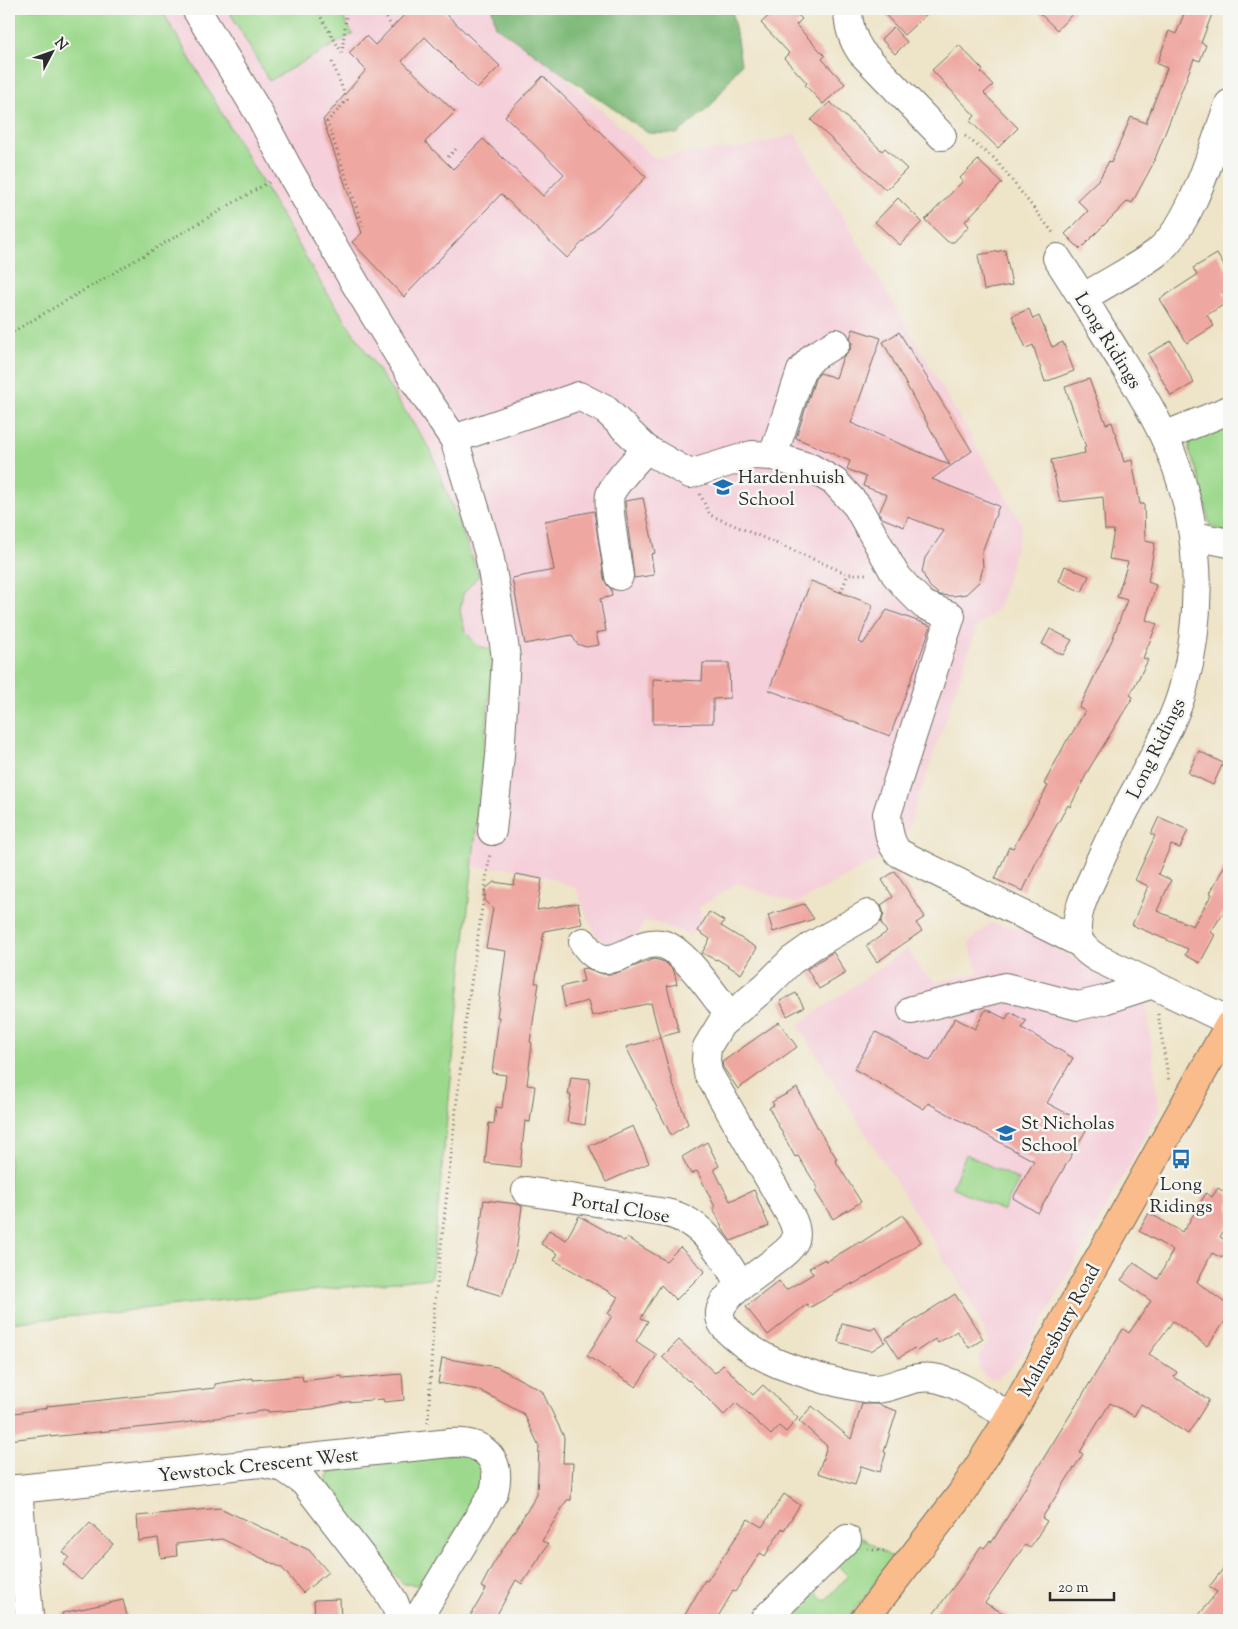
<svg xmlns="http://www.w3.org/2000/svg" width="1238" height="1629" viewBox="0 0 1238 1629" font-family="'Sorts Mill Goudy',serif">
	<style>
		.built { fill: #f5cfda }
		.green { fill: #9dd98d; stroke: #64825c }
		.forest { fill: #7eb978; stroke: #547252 }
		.building { fill: #efa7a1 }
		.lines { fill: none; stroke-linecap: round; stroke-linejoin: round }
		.minor-casing { stroke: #6f6c62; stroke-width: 30 }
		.major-casing { stroke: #6f6c62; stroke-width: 30 }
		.path { stroke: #6f6c62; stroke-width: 3; stroke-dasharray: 1 4; stroke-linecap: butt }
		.minor { stroke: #fff; stroke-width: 28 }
		.major { stroke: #f9bc8a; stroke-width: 28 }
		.labels { text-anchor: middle; stroke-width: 5; stroke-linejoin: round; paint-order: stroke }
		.street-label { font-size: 19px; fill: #2b2b2b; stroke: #f6f6f2 }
		.poi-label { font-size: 19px; fill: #2b2b2b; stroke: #f6f6f2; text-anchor: start }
	</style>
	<rect width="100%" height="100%" fill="#f6f6f2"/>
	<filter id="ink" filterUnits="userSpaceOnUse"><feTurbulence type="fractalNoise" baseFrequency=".02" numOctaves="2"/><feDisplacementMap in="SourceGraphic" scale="10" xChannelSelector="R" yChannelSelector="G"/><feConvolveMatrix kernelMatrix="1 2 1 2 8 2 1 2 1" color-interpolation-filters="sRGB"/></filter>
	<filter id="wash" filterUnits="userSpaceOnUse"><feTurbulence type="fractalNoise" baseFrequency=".0096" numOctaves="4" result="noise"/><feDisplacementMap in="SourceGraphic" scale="20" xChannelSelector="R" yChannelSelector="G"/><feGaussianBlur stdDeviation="1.12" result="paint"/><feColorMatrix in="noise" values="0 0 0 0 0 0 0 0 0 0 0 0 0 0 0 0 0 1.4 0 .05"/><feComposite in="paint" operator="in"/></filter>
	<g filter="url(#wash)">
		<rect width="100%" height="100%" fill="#eee4c8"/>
		<g class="built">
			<path d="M161 9H492L496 27 552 65 654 158 747 147 795 134 1022 525 999 608 977 627 902 846 796 904 737 883 699 907 703 921 690 936 661 924 645 921 637 936 625 944H609L597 937 589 921 576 888 547 877 511 868 473 867 494 651 479 646 465 632 460 610 463 594 430 449 322 285Z"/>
			<path d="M990 923 1021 929 1108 976 1146 998 1159 1112 1034 1336 1011 1367 997 1378 986 1377 979 1369V1356L989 1342 971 1302 798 1025 907 949 922 971 936 982 978 973 969 943Z"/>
		</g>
		<g class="green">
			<path d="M9 9H161L322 285 430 449 479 575 463 594 460 611 465 632 479 646 494 651 431 1278 9 1323Z"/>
			<path d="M228 9H338L353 34 269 81Z"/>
			<path d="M1229 419V533L1210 526 1199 477 1189 450V445L1192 439Z"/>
			<path d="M966 1154 1019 1180 1003 1211 952 1187Z"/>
			<path d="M468 1452 482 1459 484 1483 427 1578 419 1585 404 1584 393 1573 330 1494 327 1488V1476L334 1467Z"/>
			<path d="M861 1537 894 1559 846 1620H778L810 1587 825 1601 848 1576 835 1563Z"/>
		</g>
		<path class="forest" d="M492 9H732L741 64 711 106 677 134 648 133 496 27Z"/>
		<g id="blocks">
			<g class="building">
				<path d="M410 9H441L500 66 477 89 425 37 402 61 455 112 425 142 453 169 483 139 543 196 564 174 505 116 543 76 646 177 567 258 501 194 404 297 352 242 362 233 323 120 366 70 349 53 366 36 375 45Z"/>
				<path d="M776 9H792L802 19 796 25 825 56 822 59 845 84 823 104 805 85 807 83 784 58 789 53 761 23Z"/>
				<path d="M880 9H932L904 35Z"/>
				<path d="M1035 9H1077L1057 30Z"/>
				<path d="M1186 9H1214L1201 43 1206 45 1200 61 1194 59 1153 164 1132 203 1128 201 1080 249 1065 234 1088 211 1077 200 1100 178 1109 161 1111 163 1131 117 1146 123 1167 68 1157 64 1169 31 1176 34Z"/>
				<path d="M893 27 907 42 895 54 881 39Z"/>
				<path d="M959 45 983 70 981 72 993 85 984 93 1018 128 998 148 970 121 975 116 932 70Z"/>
				<path d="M830 102 882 151 885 148 907 169 886 190 811 120Z"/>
				<path d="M978 160 1002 183 965 221 969 226 954 242H948L925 220 963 181 960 178Z"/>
				<path d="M898 198 922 222 900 245 875 222Z"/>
				<path d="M1005 250 1012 285 984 290 978 255Z"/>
				<path d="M1217 254 1229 274V289L1223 292 1228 302 1207 315 1214 326 1187 343 1160 299 1197 275 1193 268Z"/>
				<path d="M1029 309 1033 319 1039 316 1052 347 1063 342 1074 371 1045 382 1033 345 1026 348 1012 316Z"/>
				<path d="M853 329 881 338 851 423 950 465 883 342 899 332 972 451 932 479 999 506 982 552 983 568 979 582 966 594 953 596 940 595 930 587 922 572 925 558 944 531 908 517 904 527 882 518 879 513 887 495 863 486 866 477 847 469 850 461 796 438 815 379 820 373 836 378 843 357 850 350 852 343 850 338Z"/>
				<path d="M1171 341 1194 383 1171 396 1148 354Z"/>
				<path d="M1089 379 1106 424 1112 422 1124 462 1132 460 1140 504H1144L1145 541 1155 543 1148 582 1156 585 1146 620 1157 624 1143 658 1148 660 1130 695 1133 697 1089 769 1070 807 1068 805 1036 862 1023 891 995 879 1009 847 1013 848 1048 786 1044 784 1067 740H1068L1085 711 1079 708 1112 640 1127 600 1117 597 1128 562 1109 559 1114 530H1105L1103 497 1060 502 1051 460 1085 453 1084 448 1086 447 1065 387Z"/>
				<path d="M643 498 655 553 651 554 654 575 634 578 625 501Z"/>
				<path d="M594 511 604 578 607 585 611 589 612 596 600 599 606 631 596 633 599 645 586 647 577 644 572 635 525 644 512 578 554 570 545 521Z"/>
				<path d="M1065 566 1089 576 1082 592 1059 581Z"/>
				<path d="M811 581 873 605 859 642 863 644 887 610 931 626 890 736 769 690Z"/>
				<path d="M1050 629 1072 640 1063 655 1042 644Z"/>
				<path d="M703 663H729L730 698 713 699V723L653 724V679L702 681Z"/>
				<path d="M1199 751 1223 763 1213 785 1188 773Z"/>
				<path d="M1159 817 1188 830 1180 848 1171 845 1158 874 1171 880 1157 911 1193 926 1212 894 1210 893 1229 857V904L1211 932 1215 935 1200 963 1185 955 1188 949 1132 925 1148 886 1135 880 1155 836 1151 834Z"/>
				<path d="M895 871 925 917 916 923 922 931 877 962 866 946 887 932 881 923 884 914 881 905 893 897 882 880Z"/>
				<path d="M516 874 542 879 537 910 578 903 582 924 544 931 535 983H539L530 1042 532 1043 527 1085 535 1086 530 1122 525 1121 520 1167 485 1163 489 1123 494 1124 496 1107 502 1108 506 1075 492 1073 499 1017H497L506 951 486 948 493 908 485 900V889L494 882 514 885Z"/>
				<path d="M804 904 814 919 773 932 768 915Z"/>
				<path d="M709 912 724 921 721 926 757 948 741 974 717 959 716 960 702 953 710 939 698 931Z"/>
				<path d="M833 952 846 973 819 989 807 969Z"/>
				<path d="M654 959 665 962 674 971 677 984 667 986 679 1032 660 1037 651 1003 592 1016 588 1001 565 1007 561 987 584 981 581 969 586 968 603 974H613Z"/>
				<path d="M796 993 804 1007 787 1016 780 1001Z"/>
				<path d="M986 1009 1006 1019 1010 1012 1026 1021 1022 1028 1073 1058 1047 1103 1089 1125 1038 1213 1013 1198 1034 1161 928 1103 924 1109 854 1069 876 1032 930 1061 955 1018 975 1029Z"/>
				<path d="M779 1022 797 1047 738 1089 723 1067 722 1062Z"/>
				<path d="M660 1038 673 1084 688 1124 671 1135 626 1047Z"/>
				<path d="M571 1077 590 1079 585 1125 567 1122 571 1095H568Z"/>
				<path d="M797 1088 820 1132 837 1159 835 1160 861 1202 833 1219 815 1191 818 1188 798 1156 795 1157 769 1108 774 1105 772 1102Z"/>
				<path d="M633 1126 649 1163 606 1182 589 1146Z"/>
				<path d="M707 1142 719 1166 714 1169 730 1201 754 1190 769 1226 731 1241 725 1233 713 1208 715 1207 697 1171 691 1174 682 1157Z"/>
				<path d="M1218 1188 1229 1195V1222L1220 1237 1229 1242V1245L1222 1258 1212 1253 1197 1282 1229 1306V1316L1207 1346 1173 1321 1149 1354 1177 1372 1174 1377 1209 1400 1188 1434 1141 1404 1134 1416 1110 1403 1080 1452 1083 1454 1042 1518 1047 1521 1030 1548 1025 1545 985 1603 1015 1620H929L968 1567H967L981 1546 984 1548 990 1541 992 1542 1123 1329 1129 1333 1151 1301 1121 1280 1134 1263 1158 1279 1173 1250 1139 1231 1149 1213 1182 1232 1184 1228 1185 1229 1206 1193 1212 1197Z"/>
				<path d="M484 1200 517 1204 522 1206 516 1253 502 1296 467 1285 477 1250Z"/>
				<path d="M903 1215 921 1242 891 1262 852 1285 853 1283 809 1308 807 1304 768 1335 746 1307 779 1281 786 1290 813 1274 809 1268 825 1259 826 1262 859 1242 860 1243Z"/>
				<path d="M579 1216 624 1241 627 1238 666 1261 680 1247 705 1271 676 1300 661 1285 641 1318 648 1321 636 1341 657 1355 636 1387 587 1356 612 1316 608 1314 618 1297 554 1260 558 1254 541 1244 549 1230 566 1240Z"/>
				<path d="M955 1294 983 1339 969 1348 957 1331 938 1343 935 1339 917 1351 914 1348 899 1358 886 1338Z"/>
				<path d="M842 1323 871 1330 876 1327 885 1342 871 1351 838 1342Z"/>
				<path d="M679 1340 715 1373 723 1365 753 1395 763 1385 798 1418 786 1432 779 1426 771 1435 736 1403 724 1415 689 1380 688 1381 662 1357Z"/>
				<path d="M442 1358 497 1367 542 1391 564 1437 563 1463H573L571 1500H567L542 1541 548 1544 538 1560 522 1584 516 1580 494 1620H468L486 1589 481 1587 492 1566 537 1495 539 1446 524 1414 479 1390 438 1383Z"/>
				<path d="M402 1374 404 1400 384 1402 383 1399 346 1402 312 1409 268 1412V1410L184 1423 50 1437V1435L9 1440V1414L47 1408V1406L215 1388V1384L253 1378V1380L302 1376 303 1381 342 1376 343 1379Z"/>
				<path d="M862 1404H877L897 1411 884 1452 886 1453 880 1472 861 1466 855 1485 818 1473 827 1446 799 1421 812 1406 851 1439Z"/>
				<path d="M784 1494 800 1505 784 1530 782 1528 765 1556 760 1553 735 1592 733 1591 716 1620H682L705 1580 707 1581 748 1519 762 1527Z"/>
				<path d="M220 1508 309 1550 328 1572 303 1593 282 1568 222 1539 176 1544 177 1556 161 1558 158 1538 139 1541 137 1516Z"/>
				<path d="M90 1523 113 1544 81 1580 63 1564 69 1557 63 1552Z"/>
				<path d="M1229 1561V1620H1195L1217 1592 1209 1587Z"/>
				<path d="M340 1599 341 1620H315L314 1600Z"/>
				<path d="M123 1600 128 1620H63L62 1613Z"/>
			</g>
		</g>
	</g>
	<g filter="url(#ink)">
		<use href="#blocks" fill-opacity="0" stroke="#6f6c62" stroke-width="1"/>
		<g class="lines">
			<defs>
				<g id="minor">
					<path d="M196 9 258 112 289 170 356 285 412 377 454 439 489 554 499 609 506 658 500 756 492 831"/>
					<path d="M848 9C848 25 852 39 861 52L942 136"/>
					<path d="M1057 258C1080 293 1101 328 1123 363 1141 392 1159 422 1172 455 1201 529 1204 612 1183 689 1174 721 1158 748 1143 777 1125 810 1107 842 1093 877 1085 894 1076 912 1077 932 1078 944 1087 952 1097 958L1229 1021"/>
					<path d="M1083 298C1106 283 1133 270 1155 254 1192 226 1213 147 1229 104"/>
					<path d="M1164 436 1229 410"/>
					<path d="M454 439 579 396 606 410 646 449 690 474 752 455 773 456 811 468 835 482 857 506 895 574 908 589 924 605 951 616 887 814C888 828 889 843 899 853L1080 943"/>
					<path d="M773 456 801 371 813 357 836 343"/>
					<path d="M1194 536 1229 543"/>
					<path d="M619 576C617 561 607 507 610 495 614 483 637 460 646 449"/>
					<path d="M583 942C610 984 634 934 665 945 686 952 716 998 730 1016"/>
					<path d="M912 1010 1005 987 1078 1006 1104 1000 1153 984"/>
					<path d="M526 1191 666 1213C703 1220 723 1256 741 1286 733 1293 722 1300 720 1312 719 1322 727 1331 735 1337 762 1361 793 1370 827 1380 842 1383 857 1388 872 1389 895 1390 912 1372 939 1379 965 1386 988 1404 1010 1417"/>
					<path d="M741 1286C753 1276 791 1252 795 1240 798 1231 793 1220 789 1213L708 1073 706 1060 707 1047 721 1024 766 986 791 961 812 946 868 914"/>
					<path d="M266 1464 284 1468 304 1482 384 1586 394 1602 401 1620"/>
					<path d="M18 1489 29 1615"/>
					<path d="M9 1490 450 1443C482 1440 503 1458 494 1492L417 1620"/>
					<path d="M764 1620 847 1539"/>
				</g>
				<path id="major" d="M864 1620 961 1494 1010 1417 1229 1025"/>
			</defs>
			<use href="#minor" class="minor-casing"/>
			<use href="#major" class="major-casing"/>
			<g class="path">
				<path d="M316 9 342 53"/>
				<path d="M382 9 394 31"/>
				<path d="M346 11 381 9"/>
				<path d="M342 53 347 9"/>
				<path d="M332 62 347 100 327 122 363 226"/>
				<path d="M965 136 995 159 1054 234"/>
				<path d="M448 157 457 148"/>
				<path d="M9 334 269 182"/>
				<path d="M700 494 710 515 848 574H869"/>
				<path d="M841 592 848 574"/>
				<path d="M1158 1014 1169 1082"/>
				<path d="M428 1423 434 1311 466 1018 490 853"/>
				<path d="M868 1549 872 1550 886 1551"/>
			</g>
			<use href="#minor" class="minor"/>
			<use href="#major" class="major"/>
		</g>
	</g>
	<defs>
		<symbol id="school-bare" viewBox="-9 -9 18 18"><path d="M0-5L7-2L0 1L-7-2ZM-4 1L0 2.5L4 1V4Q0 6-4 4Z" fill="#1f6fb2" stroke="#f6f6f2" stroke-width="2.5" paint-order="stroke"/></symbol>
		<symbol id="bus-bare" viewBox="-9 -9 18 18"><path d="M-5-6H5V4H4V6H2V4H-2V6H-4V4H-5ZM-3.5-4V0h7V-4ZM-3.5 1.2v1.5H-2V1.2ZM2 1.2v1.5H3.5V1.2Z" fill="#1f6fb2" stroke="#f6f6f2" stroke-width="2.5" paint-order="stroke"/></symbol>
	</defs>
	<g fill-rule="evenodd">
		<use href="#school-bare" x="709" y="473" width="28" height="28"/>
		<use href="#school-bare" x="992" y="1119" width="28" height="28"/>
		<use href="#bus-bare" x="1167" y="1145" width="28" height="28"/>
	</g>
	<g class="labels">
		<g class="street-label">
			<text transform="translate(1109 340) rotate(58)" y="7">Long Ridings</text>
			<text transform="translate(1155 748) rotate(-64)" y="7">Long Ridings</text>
			<text transform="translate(621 1207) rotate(10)" y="7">Portal Close</text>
			<text transform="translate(1058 1330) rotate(-61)" y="7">Malmesbury Road</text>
			<text transform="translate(258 1464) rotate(-6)" y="7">Yewstock Crescent West</text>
		</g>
		<g class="poi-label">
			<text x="738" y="483">Hardenhuish<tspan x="738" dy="22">School</tspan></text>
			<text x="1021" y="1129">St Nicholas<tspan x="1021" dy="22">School</tspan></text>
			<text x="1181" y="1190" text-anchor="middle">Long<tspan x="1181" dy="22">Ridings</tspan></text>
		</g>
	</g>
	<rect width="1238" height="1629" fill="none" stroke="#f6f6f2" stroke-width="30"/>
	<g transform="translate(52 52) rotate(49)" stroke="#f6f6f2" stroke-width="4" paint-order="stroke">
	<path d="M0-4L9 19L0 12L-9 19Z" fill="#2b2b2b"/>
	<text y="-8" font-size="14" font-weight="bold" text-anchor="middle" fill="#2b2b2b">N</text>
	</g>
	<path d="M1050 1592v8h64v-8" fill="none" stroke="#2b2b2b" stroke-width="2.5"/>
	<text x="1058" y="1592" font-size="15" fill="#2b2b2b" stroke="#f6f6f2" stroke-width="4" paint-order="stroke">20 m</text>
</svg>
